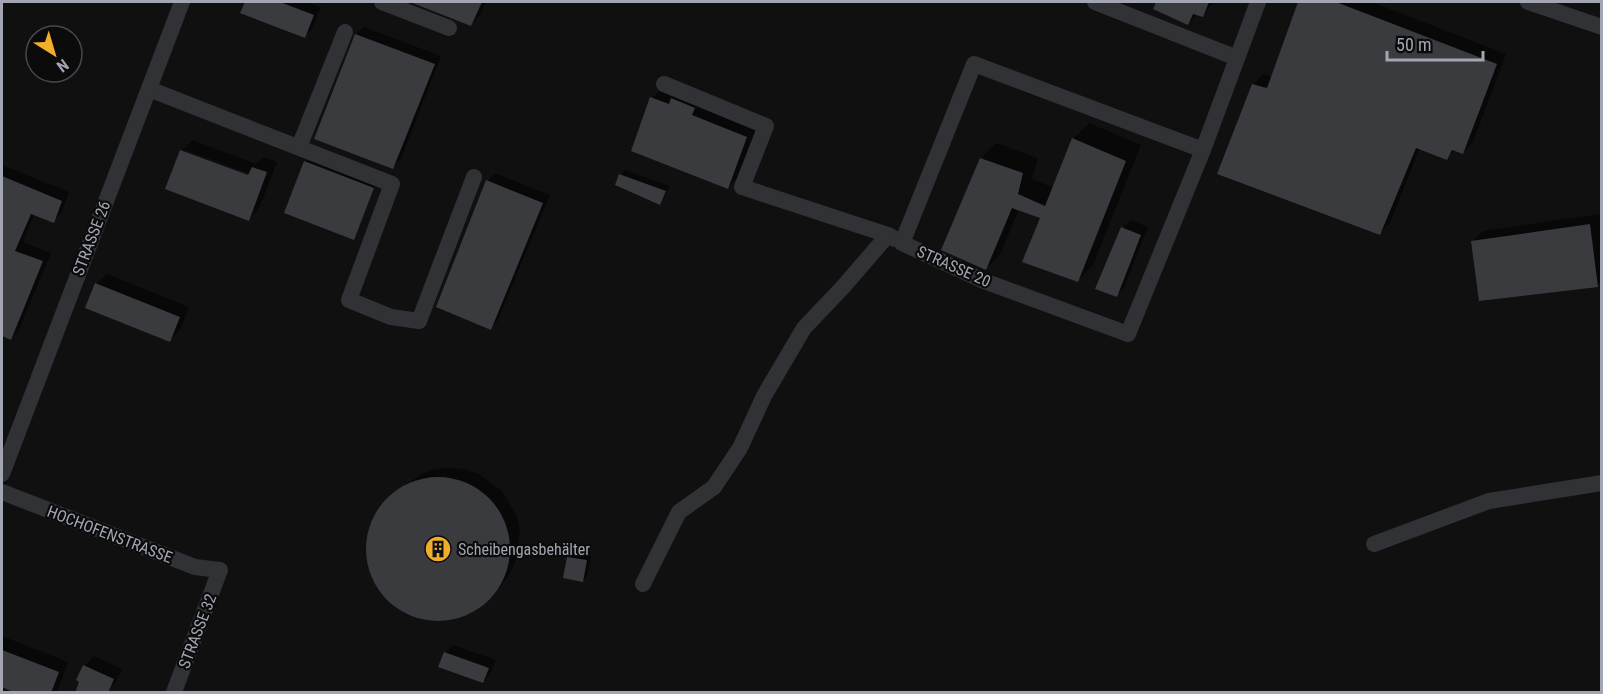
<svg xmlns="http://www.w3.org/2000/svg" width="1603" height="694" viewBox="0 0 1603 694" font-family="'Roboto Condensed',sans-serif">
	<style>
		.shadow { fill: #0007; fill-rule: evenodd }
		.building { fill: #3a3b3f }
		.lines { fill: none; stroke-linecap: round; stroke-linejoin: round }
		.minor { stroke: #313236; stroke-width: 16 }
		.labels { text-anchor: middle; stroke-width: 4.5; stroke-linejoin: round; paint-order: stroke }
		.street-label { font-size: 16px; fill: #a1a6b2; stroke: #0b0b0c }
		.poi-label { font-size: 16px; fill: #a1a6b2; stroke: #0b0b0c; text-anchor: start }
	</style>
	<rect width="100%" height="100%" fill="#101011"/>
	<g class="shadow">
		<path d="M246 2H306L321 7 312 29 304 37 242 13Z"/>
		<path d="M413 2H486L481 14 471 24Z"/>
		<path d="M1157 2H1214L1202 15 1198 14 1188 24 1155 8Z"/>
		<path d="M1300 2H1372L1506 54 1473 142 1462 153 1455 150 1447 158 1420 148 1390 223 1379 233 1253 85 1263 74 1273 77Z"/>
		<path d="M364 27 441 56 401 159 393 167 316 138 356 34Z"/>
		<path d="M662 88 756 127 738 177 728 187 652 98Z"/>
		<path d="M1089 123 1141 145 1093 265 1078 280 1042 217 1019 209 1001 253 986 269 981 158 996 143 1038 158 1032 179 1054 188 1073 139Z"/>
		<path d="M192 140 256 164 263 157 277 162 259 209 249 219 167 188 182 151ZM185 150 256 176 255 179 185 153Z"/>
		<path d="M307 160 375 186 355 236 305 162Z"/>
		<path d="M2 165 69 192 62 212 53 221 35 213 23 242 51 253 19 330 11 339 2 335Z"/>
		<path d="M625 170 670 186 664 198 659 203 620 175Z"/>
		<path d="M495 173 550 195 498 320 491 328 438 306 488 181Z"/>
		<path d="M1600 214 1602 281 1597 285 1473 241 1483 231Z"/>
		<path d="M1130 220 1148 227 1124 288 1116 296 1097 288 1123 227Z"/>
		<path d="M107 274 189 307 180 330 169 340 96 284Z"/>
		<path d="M450 468 465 469 479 474 502 491 517 516 520 531 516 560 510 573 502 585 479 606 453 618 438 620 423 618 409 614 397 606 377 584 368 557V542L371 528 386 502 397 491 422 474 435 469Z"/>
		<path d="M573 553 591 556 587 576 582 581 568 558Z"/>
		<path d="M2 636 68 662 57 692H19L2 686Z"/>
		<path d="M453 645 496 660 490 674 482 682 440 666 446 652Z"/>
		<path d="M94 656 122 669 116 682 107 692 84 666Z"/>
	</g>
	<g class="building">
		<path d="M245 2H280L314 15 305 38 240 13Z"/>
		<path d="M410 2H482L471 26Z"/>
		<path d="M1156 2H1209L1203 17 1193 14 1188 25 1153 9Z"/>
		<path d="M1298 2H1336L1497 64 1463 154 1452 150 1447 160 1416 148 1380 235 1217 174 1252 84 1267 88Z"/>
		<path d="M355 34 435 64 393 169 314 139Z"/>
		<path d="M650 97 669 104 671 98 695 108 692 115 747 137 728 189 631 151Z"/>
		<path d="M1072 138 1126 161 1078 282 1022 262 1040 218 1012 208 986 270 941 250 980 158 1023 173 1018 194 1045 206Z"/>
		<path d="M180 150 248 175 252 167 267 172 249 221 165 189Z"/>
		<path d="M304 161 374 188 354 240 284 213Z"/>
		<path d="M619 174 666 191 660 205 615 185Z"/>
		<path d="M2 176 62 201 54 223 31 214 15 251 43 261 11 340 2 336Z"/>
		<path d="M486 180 543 203 491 330 436 307Z"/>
		<path d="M1590 224 1598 287 1479 301 1471 241Z"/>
		<path d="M1121 227 1141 235 1117 297 1095 289Z"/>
		<path d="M95 283 180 317 170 342 85 308Z"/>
		<circle cx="438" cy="549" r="72"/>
		<path d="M567 557 587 560 583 582 563 578Z"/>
		<path d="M2 650 59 672 51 693H15L2 687Z"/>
		<path d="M444 652 489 668 483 683 438 667Z"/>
		<path d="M83 665 114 679 108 693H75L79 682 76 680Z"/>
	</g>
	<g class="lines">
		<g class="minor">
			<path d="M382 2 449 28"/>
			<path d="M1095 2 1237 58"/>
			<path d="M1528 2 1602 27"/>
			<path d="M664 84 766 126 742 187 888 235 895 239"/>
			<path d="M149 89 392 184 349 300 391 317 419 321 474 177"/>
			<path d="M299 147 345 32"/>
			<path d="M1203 150 974 64 902 243 984 281 1128 334 1203 150 1258 2"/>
			<path d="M2 474 182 2"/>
			<path d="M2 492 195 567 220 570 174 692"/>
			<path d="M1374 544 1489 501 1602 483"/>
			<path d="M643 584 679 512 714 487 740 448 764 396 804 328 843 287 888 235"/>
		</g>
	</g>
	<defs>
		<symbol id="building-disc" viewBox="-11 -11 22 22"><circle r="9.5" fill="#f0ae2a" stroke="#0b0b0c"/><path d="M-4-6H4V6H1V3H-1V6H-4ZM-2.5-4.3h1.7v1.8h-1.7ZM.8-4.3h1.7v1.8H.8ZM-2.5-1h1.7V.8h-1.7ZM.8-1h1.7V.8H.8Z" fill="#111"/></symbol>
	</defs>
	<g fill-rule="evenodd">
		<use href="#building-disc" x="423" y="534" width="30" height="30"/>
	</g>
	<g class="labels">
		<g class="street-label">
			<text transform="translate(91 238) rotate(-69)" y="6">STRASSE 26</text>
			<text transform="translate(954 266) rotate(24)" y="6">STRASSE 20</text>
			<text transform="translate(110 534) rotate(21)" y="6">HOCHOFENSTRASSE</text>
			<text transform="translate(197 631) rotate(-69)" y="6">STRASSE 32</text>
		</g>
		<g class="poi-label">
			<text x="458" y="555">Scheibengasbehälter</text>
		</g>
	</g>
	<rect width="1603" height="694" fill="none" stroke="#a1a6b2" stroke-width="6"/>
	<g transform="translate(54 54) rotate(143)"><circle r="28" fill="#0b0b0c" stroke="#47494e" stroke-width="1.5"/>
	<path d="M0-4.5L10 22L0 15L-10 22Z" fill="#f0ae2a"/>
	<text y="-9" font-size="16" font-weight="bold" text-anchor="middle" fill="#a1a6b2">N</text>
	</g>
	<path d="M1387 51v9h96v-9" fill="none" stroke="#a1a6b2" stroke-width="3"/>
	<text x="1396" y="51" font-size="18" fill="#a1a6b2" stroke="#0b0b0c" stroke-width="4.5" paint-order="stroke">50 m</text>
</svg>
